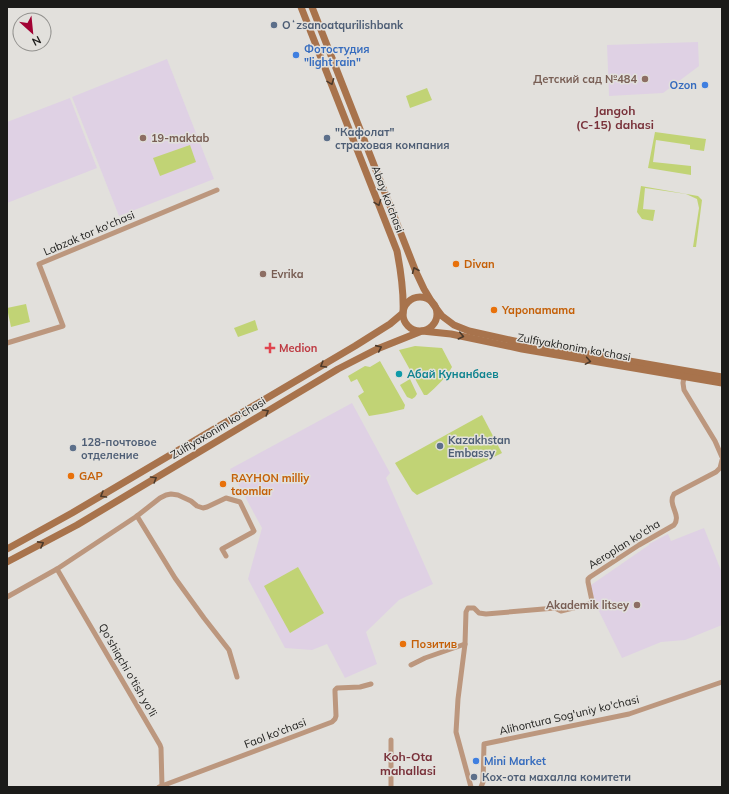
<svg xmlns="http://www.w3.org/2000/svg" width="729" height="794" viewBox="0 0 729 794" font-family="Mulish,sans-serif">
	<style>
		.education { fill: #dfd1e4 }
		.green { fill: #c1d375 }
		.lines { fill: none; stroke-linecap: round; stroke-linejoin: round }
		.minor { stroke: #bc977e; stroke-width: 5 }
		.secondary { stroke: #a8734c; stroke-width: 7 }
		.oneway { stroke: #4c3a2b }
		.service-dot { fill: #5c6f8a; stroke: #e2e0dc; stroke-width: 1.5 }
		.shop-dot { fill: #3f7fe0; stroke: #e2e0dc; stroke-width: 1.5 }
		.education-dot { fill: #8d6e63; stroke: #e2e0dc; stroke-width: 1.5 }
		.food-dot { fill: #e8710a; stroke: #e2e0dc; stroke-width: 1.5 }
		.health-dot { fill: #e0444e; stroke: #e2e0dc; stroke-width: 1.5 }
		.culture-dot { fill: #0f9aa8; stroke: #e2e0dc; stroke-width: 1.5 }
		.labels { text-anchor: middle; stroke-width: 3; stroke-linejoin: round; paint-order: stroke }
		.service-label { font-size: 11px; font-weight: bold; fill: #4e5e75; stroke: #e2e0dc; text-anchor: start }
		.shop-label { font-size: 11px; font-weight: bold; fill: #366cbe; stroke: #e2e0dc; text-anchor: start }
		.education-label { font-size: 11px; font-weight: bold; fill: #785e54; stroke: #e2e0dc; text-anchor: end }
		.street-label { font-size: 11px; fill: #1b1b19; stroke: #e2e0dc }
		.food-label { font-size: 11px; font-weight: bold; fill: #c56008; stroke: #e2e0dc; text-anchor: start }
		.health-label { font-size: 11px; font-weight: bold; fill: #be3a42; stroke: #e2e0dc; text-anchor: start }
		.culture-label { font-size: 11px; font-weight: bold; fill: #0d838f; stroke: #e2e0dc; text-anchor: start }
		.neighbourhood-label { font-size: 12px; font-weight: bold; fill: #79313a; stroke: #e2e0dc }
	</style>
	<rect width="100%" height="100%" fill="#e2e0dc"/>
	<g class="education">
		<path d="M698 42 699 66 663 93 609 96 607 45Z"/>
		<path d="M167 59 214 179 119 216 72 97Z"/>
		<path d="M70 98 97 168 7 203V122Z"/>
		<path d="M352 403 390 473 386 478 433 584 399 600 366 632 377 664 345 678 327 644 312 650 285 648 248 579 262 528 230 469Z"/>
		<path d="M704 528 722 573V625L685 640 661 642 622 658 594 601 591 585 649 545V544L668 534 671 541Z"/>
	</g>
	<g class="green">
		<path d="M427 88 432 100 410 108 406 96Z"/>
		<path d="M655 132 706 139 704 151 690 149V145L656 140 653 162 691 166V175L648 168Z"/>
		<path d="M190 145 196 162 160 176 153 158Z"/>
		<path d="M641 186 698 196 702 200 696 247H693L699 208 697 199 686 194 645 188 643 209 655 210 653 221 642 219 637 212Z"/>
		<path d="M26 304 30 322 11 327 7 308Z"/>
		<path d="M255 320 258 330 238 337 234 328Z"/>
		<path d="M415 346 442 348 452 367C446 378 437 386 427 395H424L399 350Z"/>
		<path d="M380 361 405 405 404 409 387 413 369 416 358 396 364 392 357 379 351 382 348 376 365 366 370 367Z"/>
		<path d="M410 379 417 394 415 397 412 399 407 397 400 385Z"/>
		<path d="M482 415 502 453 417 495 412 491 395 463Z"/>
		<path d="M298 567 324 613 290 633 264 586Z"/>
	</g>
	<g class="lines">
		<g class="minor">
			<path d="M7 343 63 326 39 264 217 190"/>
			<path d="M684 377 683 383 684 390 715 441 722 457"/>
			<path d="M137 516 175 578 204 618 229 650 237 677"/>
			<path d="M57 569 160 745 161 748 162 786"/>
			<path d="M7 597 57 569 137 516 160 498 166 495 171 494 178 495 191 501 197 506 203 508 207 507 226 498 240 502 254 531 253 532 222 549 226 556"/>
			<path d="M411 665 425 658 465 644"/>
			<path d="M391 740V787"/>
			<path d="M159 787 332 722 335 719 336 716 335 692V690L337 688 360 687 371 684"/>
			<path d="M471 787 456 732 458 699 465 644 466 612 468 608H474L479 613 486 614 555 608 561 611 589 604 591 603 592 601 588 582V579L590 577 639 545 674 525C682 515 667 505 674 494L716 472 720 468 722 460"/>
			<path d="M481 787 483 782 484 744 629 714 722 682"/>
		</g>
		<g class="secondary">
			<path d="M312 7 416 272 424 289 433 304 442 316 454 325 469 331 519 342 722 377"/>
			<circle cx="420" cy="314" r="17"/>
			<path d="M7 549 72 513 355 346 390 324 403 313C404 292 401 272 397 251L301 7"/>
			<path d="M7 562 77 525 338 369 377 349 422 331 451 334 522 349 722 383"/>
		</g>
	</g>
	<defs><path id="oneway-chevron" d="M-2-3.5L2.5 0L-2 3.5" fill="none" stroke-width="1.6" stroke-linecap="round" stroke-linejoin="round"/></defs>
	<g class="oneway">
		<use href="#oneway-chevron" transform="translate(331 82) rotate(69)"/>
		<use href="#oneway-chevron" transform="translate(378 203) rotate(69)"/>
		<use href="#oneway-chevron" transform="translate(415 270) rotate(-113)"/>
		<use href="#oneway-chevron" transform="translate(461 336) rotate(12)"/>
		<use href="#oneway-chevron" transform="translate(379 348) rotate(-24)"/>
		<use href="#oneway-chevron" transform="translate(588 361) rotate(10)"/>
		<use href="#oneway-chevron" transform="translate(323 365) rotate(149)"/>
		<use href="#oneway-chevron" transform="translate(266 412) rotate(-31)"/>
		<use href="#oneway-chevron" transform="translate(154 479) rotate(-31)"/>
		<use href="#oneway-chevron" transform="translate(103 495) rotate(150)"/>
		<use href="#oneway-chevron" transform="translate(41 544) rotate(-28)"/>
	</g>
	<g class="service-dot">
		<circle cx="274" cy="25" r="4"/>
		<circle cx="327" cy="138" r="4"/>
		<circle cx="440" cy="446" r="4"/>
		<circle cx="73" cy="448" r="4"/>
		<circle cx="474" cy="777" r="4"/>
	</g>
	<g class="shop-dot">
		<circle cx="296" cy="55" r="4"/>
		<circle cx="705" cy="85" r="4"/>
		<circle cx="476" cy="761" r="4"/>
	</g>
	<g class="education-dot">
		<circle cx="645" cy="79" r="4"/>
		<circle cx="143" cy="138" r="4"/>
		<circle cx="263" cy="274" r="4"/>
		<circle cx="637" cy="605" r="4"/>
	</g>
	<g class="food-dot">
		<circle cx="456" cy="264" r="4"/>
		<circle cx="494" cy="310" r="4"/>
		<circle cx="71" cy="476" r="4"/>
		<circle cx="223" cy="484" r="4"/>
		<circle cx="403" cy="644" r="4"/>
	</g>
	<path class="health-dot" d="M268 342h4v4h4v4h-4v4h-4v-4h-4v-4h4z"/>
	<circle class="culture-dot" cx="399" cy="374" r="4"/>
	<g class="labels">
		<g class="service-label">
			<text x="282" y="29">Oʻzsanoatqurilishbank</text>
			<text x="335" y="136">"Кафолат"<tspan x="335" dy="13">страховая компания</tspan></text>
			<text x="448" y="444">Kazakhstan<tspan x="448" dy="13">Embassy</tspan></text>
			<text x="81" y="446">128-почтовое<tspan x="81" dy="13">отделение</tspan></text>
			<text x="482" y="781">Кох-ота махалла комитети</text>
		</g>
		<g class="shop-label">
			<text x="304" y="53">Фотостудия<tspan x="304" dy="13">"light rain"</tspan></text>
			<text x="697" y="89" text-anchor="end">Ozon</text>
			<text x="484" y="765">Mini Market</text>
		</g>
		<g class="education-label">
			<text x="637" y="83">Детский сад №484</text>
			<text x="151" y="142" text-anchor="start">19-maktab</text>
			<text x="271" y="278" text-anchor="start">Evrika</text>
			<text x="629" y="609">Akademik litsey</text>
		</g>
		<g class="street-label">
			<text transform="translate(388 199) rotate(69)" y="4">Abay ko'chasi</text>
			<text transform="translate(89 233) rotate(-23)" y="4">Labzak tor ko'chasi</text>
			<text transform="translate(574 347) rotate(10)" y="4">Zulfiyakhonim ko'chasi</text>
			<text transform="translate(218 428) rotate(-31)" y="4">Zulfiyaxonim ko'chasi</text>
			<text transform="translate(624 544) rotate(-32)" y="4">Aeroplan ko'cha</text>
			<text transform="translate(128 670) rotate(60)" y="4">Qo'shiqchi o'tish yo'li</text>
			<text transform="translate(569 715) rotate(-13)" y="4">Alihontura Sog'uniy ko'chasi</text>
			<text transform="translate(275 733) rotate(-21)" y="4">Faol ko'chasi</text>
		</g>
		<g class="food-label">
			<text x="464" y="268">Divan</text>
			<text x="502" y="314">Yaponamama</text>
			<text x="79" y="480">GAP</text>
			<text x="231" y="482">RAYHON milliy<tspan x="231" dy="13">taomlar</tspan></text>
			<text x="411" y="648">Позитив</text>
		</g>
		<g class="health-label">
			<text x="279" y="352">Medion</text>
		</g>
		<g class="culture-label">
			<text x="407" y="378">Абай Кунанбаев</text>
		</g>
		<g class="neighbourhood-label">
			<text x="615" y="115">Jangoh<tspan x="615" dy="14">(C-15) dahasi</tspan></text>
			<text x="408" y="761">Koh-Ota<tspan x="408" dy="14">mahallasi</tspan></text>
		</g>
	</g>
	<rect width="729" height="794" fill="none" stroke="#1b1b19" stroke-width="16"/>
	<g transform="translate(32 32) rotate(153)"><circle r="19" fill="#e2e0dc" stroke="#92918e"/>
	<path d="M0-3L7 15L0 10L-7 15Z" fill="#a20234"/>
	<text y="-6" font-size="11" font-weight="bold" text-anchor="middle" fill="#1b1b19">N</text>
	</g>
</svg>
